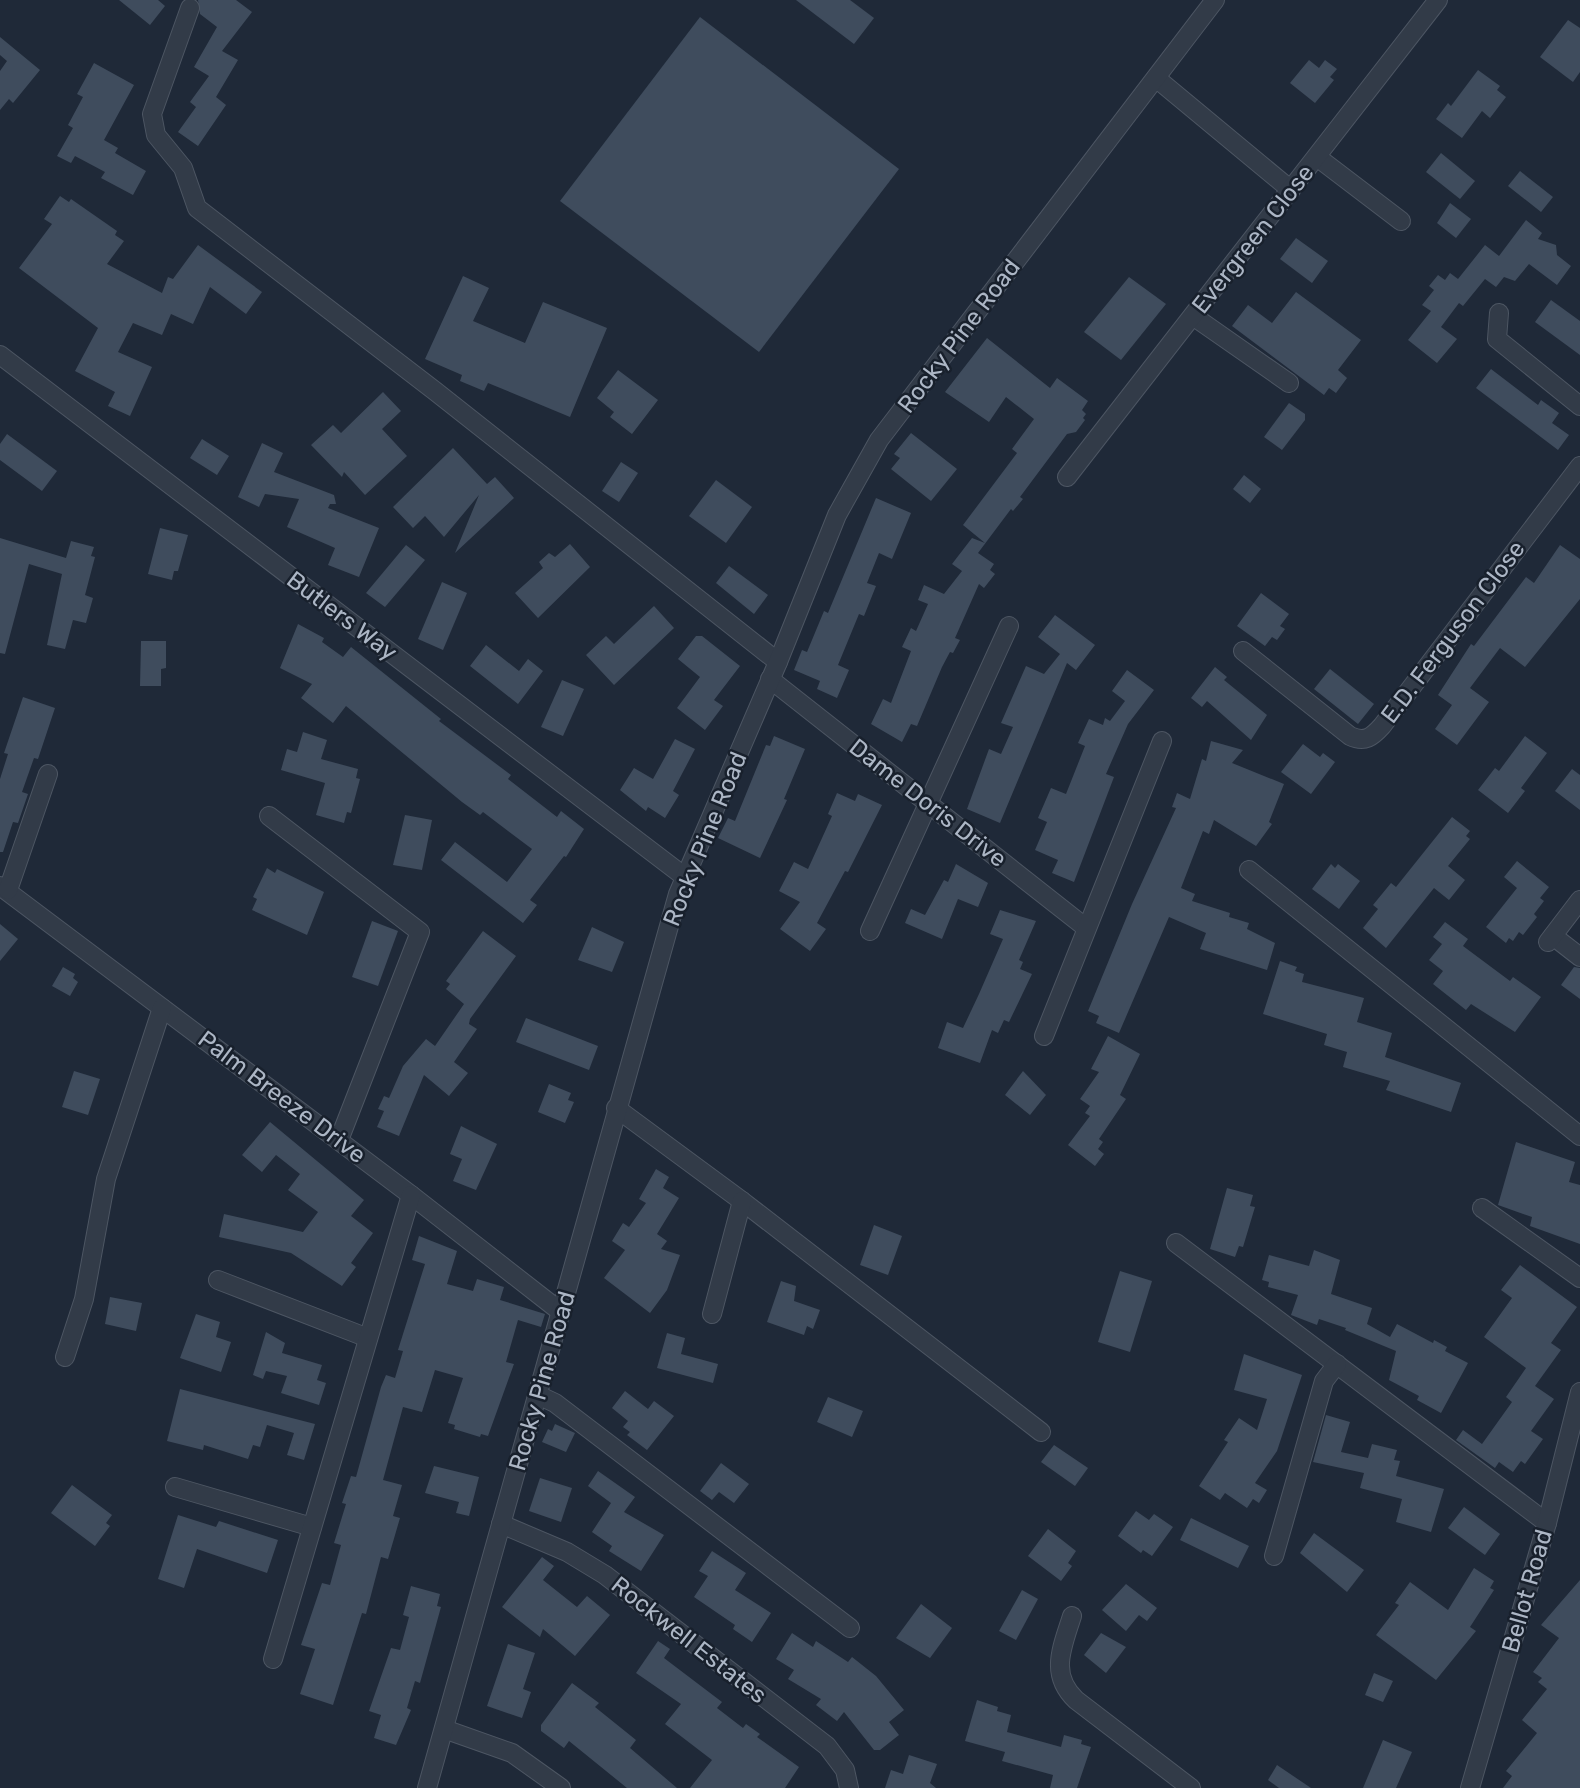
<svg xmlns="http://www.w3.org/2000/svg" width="1580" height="1788" viewBox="0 0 1580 1788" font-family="Rubik,sans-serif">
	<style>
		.building { fill: #3f4c5d }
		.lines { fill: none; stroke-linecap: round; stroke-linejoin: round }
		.minor-casing { stroke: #4d5663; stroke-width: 20 }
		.minor { stroke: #323b48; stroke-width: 18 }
		.labels { text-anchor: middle; stroke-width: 5; stroke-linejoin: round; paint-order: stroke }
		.street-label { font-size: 24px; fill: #acb6c5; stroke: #18202c }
	</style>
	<rect width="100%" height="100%" fill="#1f2938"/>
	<g class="building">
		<path d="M119 0H158L165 6 150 25Z"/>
		<path d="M198 0H236L252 12 222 51 238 60 216 97 226 105 198 146 178 132 196 107 190 102 209 76 194 67 217 27 200 14Z"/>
		<path d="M796 0H850L874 18 854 44Z"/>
		<path d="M700 17 899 169 759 352 560 201Z"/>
		<path d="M1568 20 1580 28V72L1573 82 1540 57Z"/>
		<path d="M0 37 40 70 13 103 9 99 0 110V71L7 61 0 55Z"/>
		<path d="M1309 60 1319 68 1325 60 1337 69 1330 77 1334 80 1315 103 1290 83Z"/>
		<path d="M94 63 134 85 104 140 118 148 115 153 146 171 133 195 101 178 105 172 75 156 71 163 57 156 73 128 68 125 83 97 77 94Z"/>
		<path d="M1478 70 1500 86 1497 90 1506 97 1490 118 1482 111 1462 138 1436 119 1448 103 1451 106Z"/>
		<path d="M1441 153 1475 181 1460 199 1426 172Z"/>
		<path d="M1520 171 1553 197 1541 212 1508 186Z"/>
		<path d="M60 196 69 202 71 199 117 231 115 235 124 241 107 264 162 293 168 277 173 279 198 245 262 292 246 314 210 287 193 324 171 314 162 335 133 323 118 352 152 367 130 416 108 406 115 392 75 371 98 328 19 268 52 224 44 219Z"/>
		<path d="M1450 203 1471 219 1456 238 1437 223Z"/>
		<path d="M1526 220 1542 233 1538 239 1556 245 1557 255 1571 266 1557 285 1529 264 1515 281 1504 277 1496 287 1485 279 1463 306 1459 303 1441 327 1457 339 1437 363 1408 340 1431 311 1422 305 1434 290 1429 286 1438 275 1445 280 1450 273 1458 279 1485 245 1499 256Z"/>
		<path d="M1296 238 1328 261 1312 283 1280 259Z"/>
		<path d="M463 276 489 288 473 321 525 343 543 302 607 328 570 417 488 383 484 391 460 381 462 375 425 359Z"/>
		<path d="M1129 277 1166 304 1121 360 1084 332Z"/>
		<path d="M1296 292 1361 340 1338 370 1347 378 1336 393 1329 388 1324 395 1232 326 1248 305 1272 323Z"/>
		<path d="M1551 300 1580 321V355L1535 322Z"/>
		<path d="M987 338 1050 388 1057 378 1088 401 1082 410 1086 414 1083 418 1085 420 1076 432 1067 434 1020 497 1023 499 1013 511 1011 509 978 553 994 564 990 570 995 574 984 588 979 584 955 638 960 640 953 653 950 652 942 667 917 726 911 724 902 742 871 724 883 699 891 703 911 651 902 647 911 628 916 631 928 604 918 600 924 585 944 594 962 571 952 564 972 538 985 543 963 525 1017 453 1012 449 1034 419 1006 397 989 422 945 392Z"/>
		<path d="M1491 369 1538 405 1541 400 1559 413 1552 423 1569 435 1558 450 1476 388Z"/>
		<path d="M618 370 658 400 632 434 610 417 614 412 597 398Z"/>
		<path d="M383 392 401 411 382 429 407 456 365 495 344 472 342 477 311 445 333 425 341 433Z"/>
		<path d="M1289 403 1305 414V420L1282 450 1264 437Z"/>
		<path d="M911 433 957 469 931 501 891 469 900 458 894 454Z"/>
		<path d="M7 434 57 471 42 491 0 460V444Z"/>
		<path d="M202 439 229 456 217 475 190 458Z"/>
		<path d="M262 443 283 453 274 472 334 495 336 504H330L328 508 379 528 359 577 328 565 335 548 287 527 299 499 265 494 259 507 238 497Z"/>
		<path d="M453 448 487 484 495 477 514 498 455 553 479 495 444 537 425 516 413 528 393 507Z"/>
		<path d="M621 462 638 473 619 502 602 491Z"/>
		<path d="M1244 475 1261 489 1250 503 1233 489Z"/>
		<path d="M716 480 752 507 726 543 689 516Z"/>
		<path d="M876 498 911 513 892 559 879 553 867 583 876 586 864 616 859 614 838 665 849 670 837 698 817 689 820 681 794 670 802 650 807 652 824 611 828 613Z"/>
		<path d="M160 528 188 535 178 571H174L172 580 148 574Z"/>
		<path d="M0 538 66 558 71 541 94 547 91 556 95 557 85 595 93 598 86 623 73 620 65 649 47 645 62 574 29 564 5 654 0 653Z"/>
		<path d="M570 544 590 567 538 618 515 593 543 568 539 562 549 553 555 557Z"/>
		<path d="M406 545 425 560 385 607 366 593Z"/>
		<path d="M1560 545 1580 559V599L1525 667 1500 648 1470 688 1489 702 1457 745 1435 729 1452 705 1438 695 1471 644 1474 646 1526 577 1534 583Z"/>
		<path d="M729 566 768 595 754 614 716 583Z"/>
		<path d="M442 582 467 593 443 650 418 639Z"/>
		<path d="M1261 593 1289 614 1280 626 1285 629 1277 640 1272 637 1265 646 1237 626Z"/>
		<path d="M654 606 674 628 614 685 586 655 606 636 614 644Z"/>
		<path d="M1055 615 1095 645 1076 670 1067 663 1000 823 967 809 989 749 1001 754 1013 727 1001 723 1026 666 1044 674 1060 654 1038 637Z"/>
		<path d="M298 624 324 638 322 642 343 657 351 647 441 719 439 721 511 775 508 779 557 817 561 811 584 829 566 857 564 856 530 900 537 905 523 923 441 860 455 842 507 882 532 849 483 812 480 815 462 802 346 706 333 723 301 698 312 684 280 668Z"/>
		<path d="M696 636H702L740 666 714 700 723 706 705 730 677 708 700 677 678 659Z"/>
		<path d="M141 641H166V668L161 669V686H140Z"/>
		<path d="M486 645 519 671 528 659 543 671 518 704 470 666Z"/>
		<path d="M1215 667 1227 677 1224 680 1267 715 1251 740 1207 701 1202 707 1191 698Z"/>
		<path d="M1330 669 1374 704 1358 724 1314 689Z"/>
		<path d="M1127 670 1154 690 1128 724 1106 774 1114 777 1074 882 1052 873 1058 860 1035 850 1047 822 1038 818 1051 788 1066 794 1085 746 1078 743 1089 719 1103 725 1105 718 1110 721 1125 701 1112 691Z"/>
		<path d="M562 680 584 689 563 736 541 727Z"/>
		<path d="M23 697 55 708 38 759 34 758 22 792 28 794 18 823 13 822 3 852H0V779L8 754 4 753Z"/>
		<path d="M303 732 327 740 321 759 358 769 356 778 360 779 351 813 347 812 344 823 316 815 325 783 281 770 287 749 297 752Z"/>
		<path d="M774 736 805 749 784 799 787 800 760 858 718 838 728 818 735 821 766 745 770 746Z"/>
		<path d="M1525 736 1547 753 1521 788 1525 791 1508 813 1478 790 1495 768 1499 771Z"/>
		<path d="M675 739 695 749 673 791 679 795 665 818 648 807 646 811 620 790 634 768 653 779Z"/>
		<path d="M1211 741 1243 750 1232 763 1284 784 1269 822 1272 824 1256 846 1214 820 1209 834 1203 831 1181 888 1195 894 1192 901 1230 913 1229 917 1249 923 1247 929 1275 943 1267 970 1200 949 1206 933 1169 917 1119 1033 1096 1023 1099 1016 1088 1011 1132 904 1176 808 1172 807 1177 793 1190 799 1202 759 1206 761Z"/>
		<path d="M1303 744 1320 757 1323 753 1335 762 1311 794 1281 772Z"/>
		<path d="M1572 769 1580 775V810L1555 791Z"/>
		<path d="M837 793 855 801 858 794 882 805 848 872 845 871 817 923 826 929 810 951 780 929 800 902 779 891 794 862 808 869 832 816 828 814Z"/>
		<path d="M405 815 432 820 422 870 393 865Z"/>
		<path d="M1452 817 1470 831 1466 836 1470 839 1448 866 1465 880 1449 900 1434 888 1386 948 1363 928 1378 909 1373 905 1391 883 1396 887Z"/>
		<path d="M1517 861 1549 887 1540 898 1544 901 1534 914 1537 917 1523 935 1519 932 1513 941 1509 938 1506 943 1486 927 1517 888 1504 877Z"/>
		<path d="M956 864 988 883 978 907 958 899 942 939 905 923 911 909 925 915 944 880 948 882Z"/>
		<path d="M1331 864 1335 868 1338 864 1360 881 1339 909 1312 889Z"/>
		<path d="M267 868 275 873 277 869 324 892 307 935 252 910 257 899 253 897Z"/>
		<path d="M1000 910 1036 921 1019 960 1023 962 1020 969 1032 974 1009 1022 1004 1020 998 1033 992 1030 980 1063 938 1048 947 1022 963 1028 979 994 1003 939 990 934Z"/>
		<path d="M372 921 398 931 378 986 352 977Z"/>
		<path d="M1445 922 1468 939 1463 946 1510 981 1513 977 1541 997 1515 1032 1471 1004 1466 1010 1433 984 1443 971 1429 960 1442 944 1433 937Z"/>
		<path d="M0 924 18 939 0 961Z"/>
		<path d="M592 927 624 942 612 972 578 960Z"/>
		<path d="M483 931 516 956 470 1019 469 1024 477 1029 454 1062 468 1073 449 1096 424 1075 399 1136 377 1127 384 1111 378 1109 384 1096 389 1098 403 1066 426 1039 435 1046 464 1004 446 989 450 984 446 981Z"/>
		<path d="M1280 961 1297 967 1295 971 1304 974 1302 982 1364 998 1357 1022 1392 1033 1385 1057 1461 1083 1451 1112 1386 1090 1390 1081 1343 1067 1347 1052 1324 1045 1327 1034 1263 1014Z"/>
		<path d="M63 967 75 974 73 978 78 982 70 996 52 986Z"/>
		<path d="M1574 967 1580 968V999L1561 985Z"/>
		<path d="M526 1018 598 1046 589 1070 516 1042Z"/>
		<path d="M1108 1036 1140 1054 1120 1095 1126 1099 1099 1139 1103 1142 1098 1149 1104 1154 1095 1166 1068 1145 1090 1116 1085 1113 1090 1106 1080 1099 1099 1072 1091 1069Z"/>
		<path d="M74 1071 100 1079 88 1115 62 1107Z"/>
		<path d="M1023 1071 1046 1095 1030 1115 1005 1095Z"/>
		<path d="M549 1084 571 1093 568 1100 574 1102 565 1123 538 1112Z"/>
		<path d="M270 1122 364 1200 351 1216 373 1233 351 1263 356 1267 342 1286 291 1253 219 1237 224 1214 303 1232 318 1212 288 1190 300 1174 276 1155 262 1172 242 1155Z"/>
		<path d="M461 1126 497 1144 476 1190 453 1181 462 1159 450 1154Z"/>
		<path d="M1516 1142 1575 1162 1569 1182 1580 1185V1244L1530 1226 1532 1217 1498 1205Z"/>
		<path d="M656 1169 669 1177 663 1188 679 1198 657 1234 667 1241 661 1249 680 1255 667 1290 650 1313 604 1278 625 1250 612 1241 623 1223 629 1227 646 1203 639 1199Z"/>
		<path d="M1227 1188 1253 1195 1250 1206 1255 1207 1243 1247 1239 1246 1235 1257 1210 1249Z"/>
		<path d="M874 1225 902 1236 888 1275 860 1265Z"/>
		<path d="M419 1236 457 1251 447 1284 473 1291 477 1279 504 1287 500 1300 545 1314 541 1327 518 1320 506 1362 514 1364 488 1436 481 1434 480 1437 454 1429 455 1425 448 1423 463 1378 435 1370 422 1412 403 1407 383 1480 402 1485 393 1516 400 1518 388 1559 381 1557 366 1614 362 1613 333 1705 300 1694 315 1649 301 1645 322 1583 330 1585 341 1545 334 1543 346 1504 342 1503 351 1476 356 1477 381 1387 386 1375 395 1378 403 1351 398 1350 425 1264 412 1260Z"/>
		<path d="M1314 1250 1340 1260 1331 1294 1372 1308 1367 1324 1390 1337 1397 1324 1433 1343 1434 1340 1447 1347 1445 1351 1468 1363 1441 1413 1417 1400 1419 1396 1389 1380 1396 1351 1345 1330 1346 1328 1319 1319 1317 1325 1291 1315 1298 1295 1268 1287 1269 1282 1262 1280 1269 1255 1309 1266Z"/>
		<path d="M1520 1265 1577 1307 1551 1343 1561 1350 1535 1386 1554 1399 1531 1431 1543 1439 1525 1464 1521 1461 1513 1472 1499 1462 1495 1468 1456 1440 1463 1430 1482 1444 1512 1402 1506 1397 1526 1368 1484 1337 1512 1298 1501 1290Z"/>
		<path d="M1120 1271 1152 1281 1130 1352 1098 1342Z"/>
		<path d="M781 1281 796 1286 794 1301 820 1310 813 1329 807 1326 804 1335 767 1322Z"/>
		<path d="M110 1297 142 1303 136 1331 105 1324Z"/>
		<path d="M196 1314 220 1322 216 1337 231 1342 221 1372 180 1358Z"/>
		<path d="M266 1332 285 1343 282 1353 322 1365 317 1380 326 1383 319 1405 281 1393 287 1376 266 1371 263 1379 253 1375Z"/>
		<path d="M667 1333 685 1338 681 1354 718 1364 713 1383 657 1368Z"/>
		<path d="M1244 1354 1302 1375 1277 1451 1255 1483 1267 1490 1259 1503 1253 1499 1247 1508 1225 1493 1220 1500 1199 1486 1228 1442 1224 1440 1239 1418 1257 1430 1267 1399 1234 1390Z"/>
		<path d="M180 1389 315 1424 304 1460 287 1455 294 1433 267 1425 260 1447 253 1445 248 1459 204 1445 203 1450 167 1441Z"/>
		<path d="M625 1391 648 1409 654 1401 674 1416 647 1450 627 1435 630 1432 623 1427 628 1421 612 1408Z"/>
		<path d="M828 1397 863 1411 852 1437 817 1422Z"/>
		<path d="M1326 1415 1350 1422 1341 1452 1368 1458 1372 1444 1397 1450 1394 1460 1400 1461 1396 1476 1444 1489 1431 1532 1396 1522 1402 1499 1360 1488 1364 1473 1313 1462Z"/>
		<path d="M555 1424 575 1433 566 1452 542 1442 548 1429 552 1431Z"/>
		<path d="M1054 1445 1088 1468 1075 1486 1041 1462Z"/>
		<path d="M721 1463 749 1484 734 1503 719 1492 712 1500 700 1491Z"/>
		<path d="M434 1466 479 1477 469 1516 456 1513 459 1502 425 1493Z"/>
		<path d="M598 1471 635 1497 624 1512 664 1535 641 1571 609 1551 612 1546 592 1532 611 1503 588 1486Z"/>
		<path d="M540 1478 572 1488 561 1522 529 1511Z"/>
		<path d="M72 1485 112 1515 106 1523 110 1526 95 1546 51 1513Z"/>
		<path d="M1464 1507 1500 1534 1485 1555 1448 1528Z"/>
		<path d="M1136 1511 1149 1520 1154 1514 1173 1527 1152 1556 1143 1550 1141 1553 1118 1536Z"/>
		<path d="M178 1515 216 1527 219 1521 278 1540 267 1573 197 1549 184 1588 158 1579Z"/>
		<path d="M1191 1518 1249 1546 1238 1568 1180 1540Z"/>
		<path d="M1048 1529 1076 1551 1068 1563 1072 1566 1061 1581 1028 1556Z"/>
		<path d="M1314 1533 1364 1570 1347 1592 1300 1553Z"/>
		<path d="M712 1551 746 1573 735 1590 771 1613 752 1642 733 1629 735 1625 694 1597 708 1576 699 1571Z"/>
		<path d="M542 1557 554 1566 543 1580 577 1607 587 1596 610 1615 575 1656 543 1629 540 1637 502 1607Z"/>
		<path d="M1474 1568 1494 1581 1490 1588 1494 1590 1470 1627 1476 1631 1436 1680 1376 1635 1399 1605 1395 1603 1410 1582 1448 1610Z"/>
		<path d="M1580 1580V1788H1503L1512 1776 1506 1771 1537 1733 1522 1720 1547 1689 1538 1682 1542 1678 1533 1672 1559 1638 1541 1625Z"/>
		<path d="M1126 1584 1157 1608 1147 1621 1139 1615 1126 1631 1102 1610Z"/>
		<path d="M411 1586 440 1594 437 1606 441 1607 420 1683 415 1681 407 1708 411 1710 396 1745 374 1738 381 1715 369 1711 391 1648 400 1650 409 1617 403 1615Z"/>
		<path d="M1022 1590 1038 1599 1016 1640 999 1631Z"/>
		<path d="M921 1604 952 1628 930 1658 896 1638Z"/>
		<path d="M792 1633 813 1647 816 1641 848 1662 852 1657 876 1676 904 1710 889 1722 899 1735 880 1750H874L844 1712 837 1721 816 1705 821 1699 788 1679 794 1670 776 1659Z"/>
		<path d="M1101 1633 1126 1647 1106 1673 1084 1655Z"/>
		<path d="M658 1641 670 1649 664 1658 722 1702 717 1708 743 1728 746 1724 760 1734 757 1737 799 1767 785 1788H690L712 1760 665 1724 681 1704 636 1673Z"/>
		<path d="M508 1644 535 1653 523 1689 531 1692 522 1718 487 1706Z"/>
		<path d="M1374 1673 1393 1681 1383 1702 1365 1695Z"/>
		<path d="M572 1683 599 1703 595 1707 636 1740 630 1748 677 1788H627L569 1741 564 1748 541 1731V1725Z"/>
		<path d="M977 1700 998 1707 997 1711 1011 1715 1007 1732 1061 1747 1064 1735 1082 1740 1081 1744 1091 1747 1077 1788H1050L1053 1775 1002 1761 1005 1752 965 1741Z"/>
		<path d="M1383 1740 1412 1752 1396 1788H1363Z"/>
		<path d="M909 1755 937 1764 930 1783 936 1788H885L891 1770 903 1774Z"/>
		<path d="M1277 1765 1311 1788H1279L1268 1780Z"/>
	</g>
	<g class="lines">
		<defs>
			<g id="minor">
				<path d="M190 8 152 114 156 135 183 168 197 208 435 391 778 662"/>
				<path d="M1156 78 1291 190"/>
				<path d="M1317 157 1401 221"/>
				<path d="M1499 313 1497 339 1580 406"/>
				<path d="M1193 316 1289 383"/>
				<path d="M0 355 685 877"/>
				<path d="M1067 477 1438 0"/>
				<path d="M1243 651 1350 736C1365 743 1372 737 1382 726L1580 466"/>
				<path d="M770 679 1085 927"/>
				<path d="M269 816 420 932 339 1140"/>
				<path d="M1249 870 1580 1136"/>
				<path d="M0 886 411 1195 561 1312"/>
				<path d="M8 890 48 774"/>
				<path d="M870 931 1009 626"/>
				<path d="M1553 936 1580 957"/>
				<path d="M1548 942 1580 900"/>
				<path d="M1044 1036 1162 741"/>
				<path d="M616 1108 742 1201 1041 1432"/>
				<path d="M1482 1208 1580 1278"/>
				<path d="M1176 1243 1547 1523"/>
				<path d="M218 1280 368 1338"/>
				<path d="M712 1314 742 1201"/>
				<path d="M65 1357 84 1299 106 1179 162 1008"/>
				<path d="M538 1395 555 1403 850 1628"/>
				<path d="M175 1487 312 1527"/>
				<path d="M501 1524 567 1552 605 1575 827 1746 845 1770 849 1788"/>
				<path d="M1274 1556 1324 1381 1337 1364"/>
				<path d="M1072 1616C1062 1648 1049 1674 1076 1700L1191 1788"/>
				<path d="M273 1659 411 1195"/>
				<path d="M444 1729 512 1753 561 1788"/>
				<path d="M427 1788 678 894 778 662 837 515 879 440 1215 0"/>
				<path d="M1470 1788 1547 1523 1580 1392"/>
			</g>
		</defs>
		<use href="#minor" class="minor-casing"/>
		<use href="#minor" class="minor"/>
	</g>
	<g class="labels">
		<g class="street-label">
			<text transform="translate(1253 239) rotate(-52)" y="8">Evergreen Close</text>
			<text transform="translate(959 336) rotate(-53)" y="8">Rocky Pine Road</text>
			<text transform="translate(342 616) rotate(37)" y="8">Butlers Way</text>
			<text transform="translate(1453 632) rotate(-53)" y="8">E.D. Ferguson Close</text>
			<text transform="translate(928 803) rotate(38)" y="8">Dame Doris Drive</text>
			<text transform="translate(705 839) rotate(-68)" y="8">Rocky Pine Road</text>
			<text transform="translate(282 1097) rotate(37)" y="8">Palm Breeze Drive</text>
			<text transform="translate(542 1381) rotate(-74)" y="8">Rocky Pine Road</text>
			<text transform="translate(1527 1591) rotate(-74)" y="8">Bellot Road</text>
			<text transform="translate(689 1640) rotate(38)" y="8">Rockwell Estates</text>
		</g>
	</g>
</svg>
